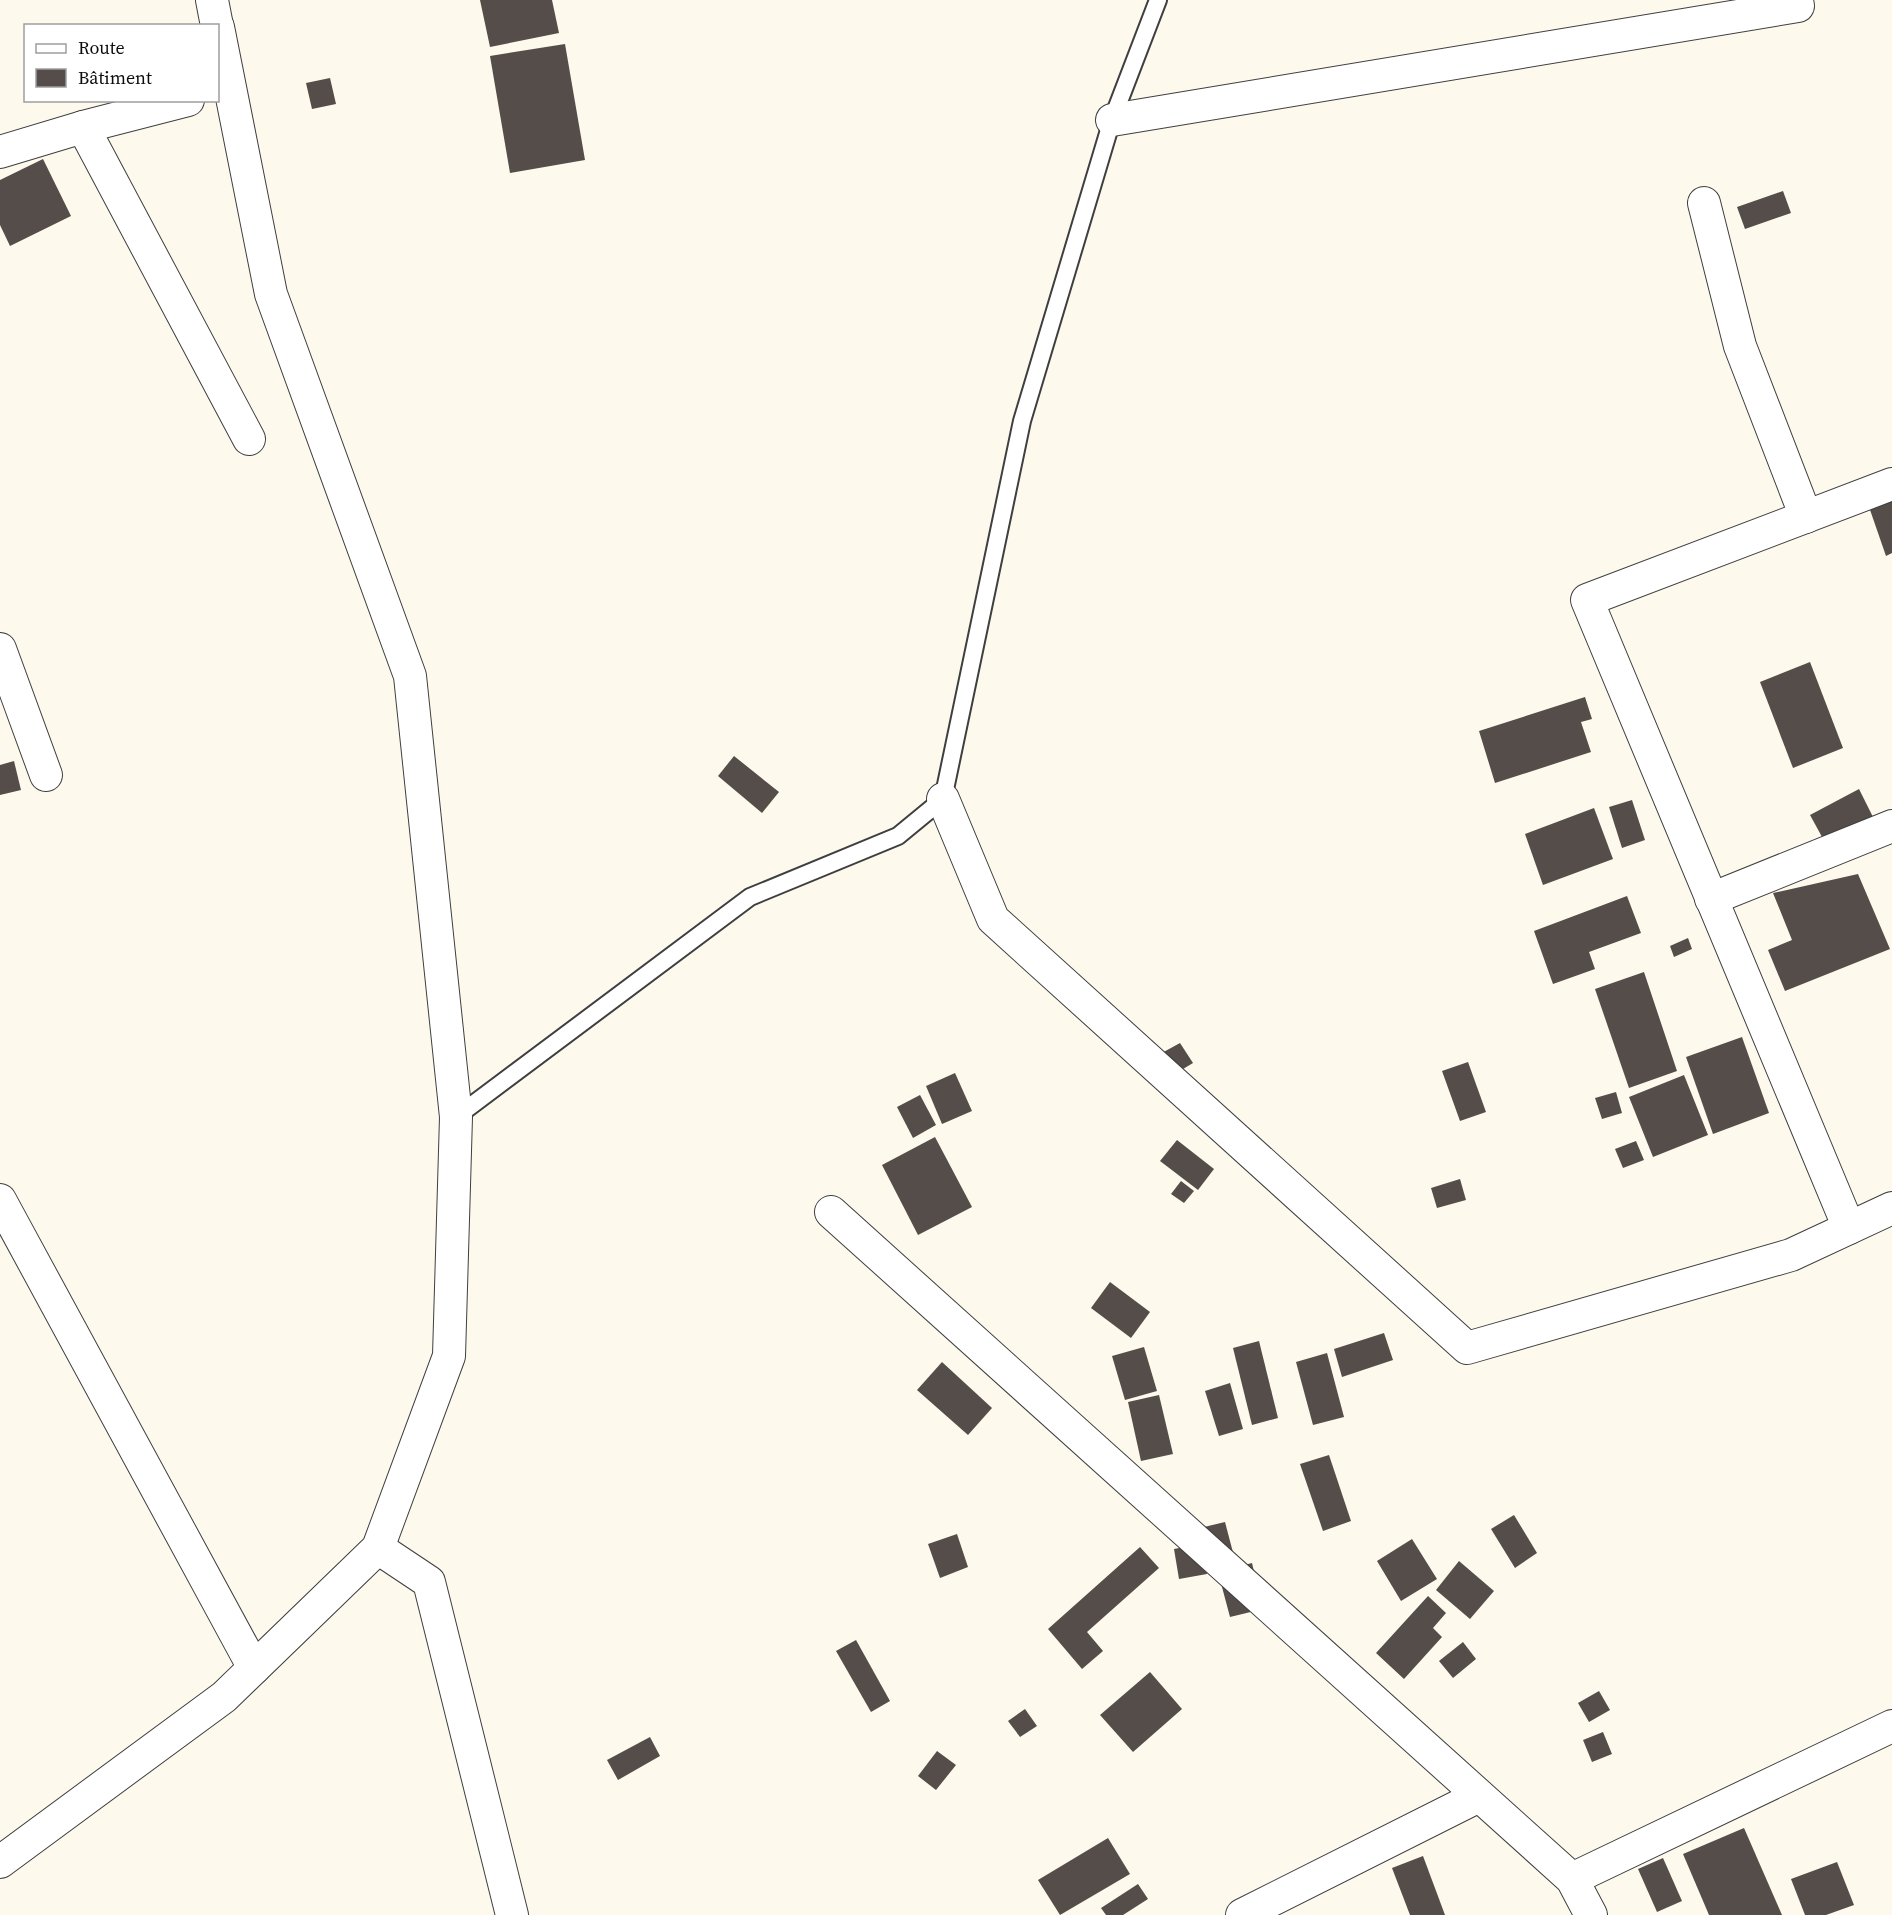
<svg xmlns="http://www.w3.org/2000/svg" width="1892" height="1915" viewBox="0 0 1892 1915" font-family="'Source Serif 4',serif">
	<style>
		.building { fill: #544d49 }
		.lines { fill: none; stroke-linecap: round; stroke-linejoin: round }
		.lane-casing { stroke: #3f3f3f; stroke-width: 20 }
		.street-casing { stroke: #3f3f3f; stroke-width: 34 }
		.lane { stroke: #fff; stroke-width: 16 }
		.street { stroke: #fff; stroke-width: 32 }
	</style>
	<rect width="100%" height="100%" fill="#fdf9ed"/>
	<g class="building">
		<path d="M480 0H552L559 33 490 47Z"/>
		<path d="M565 44 585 160 510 173 490 56Z"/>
		<path d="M330 78 336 104 312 109 306 83Z"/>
		<path d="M43 159 71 216 10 246 0 225V180Z"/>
		<path d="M1783 191 1791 213 1745 229 1737 207Z"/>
		<path d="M1892 495V553L1886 556 1868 504Z"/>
		<path d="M1810 662 1843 748 1793 768 1760 682Z"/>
		<path d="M1585 697 1592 719 1581 722 1591 752 1495 783 1479 731Z"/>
		<path d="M734 756 779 792 762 813 718 776Z"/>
		<path d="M14 761 21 790 0 795V765Z"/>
		<path d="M1859 789 1875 821 1827 846 1810 815Z"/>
		<path d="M1632 800 1645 840 1622 848 1609 807Z"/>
		<path d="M1594 808 1613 859 1543 885 1525 834Z"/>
		<path d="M1858 874 1890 949 1785 991 1768 950 1792 940 1773 893Z"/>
		<path d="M1627 896 1641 933 1589 952 1595 969 1553 984 1534 931Z"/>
		<path d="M1688 938 1692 949 1674 957 1670 946Z"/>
		<path d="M1644 972 1677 1071 1629 1088 1595 989Z"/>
		<path d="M1742 1037 1769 1113 1713 1134 1686 1057Z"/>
		<path d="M1180 1043 1193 1063 1173 1075 1160 1054Z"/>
		<path d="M1468 1062 1486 1112 1460 1121 1442 1071Z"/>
		<path d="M955 1073 972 1111 942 1124 926 1086Z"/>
		<path d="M1684 1075 1708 1135 1653 1157 1629 1097Z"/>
		<path d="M1616 1092 1622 1113 1602 1119 1595 1098Z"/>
		<path d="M920 1095 936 1125 913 1138 897 1107Z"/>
		<path d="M935 1137 972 1207 918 1235 882 1165Z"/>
		<path d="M1177 1140 1214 1169 1198 1190 1160 1161Z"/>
		<path d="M1636 1141 1644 1160 1623 1168 1615 1149Z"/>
		<path d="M1460 1179 1466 1200 1437 1208 1431 1188Z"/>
		<path d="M1181 1181 1194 1191 1184 1203 1171 1194Z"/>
		<path d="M1110 1282 1150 1312 1131 1338 1091 1308Z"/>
		<path d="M1384 1333 1393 1360 1342 1377 1334 1349Z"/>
		<path d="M1259 1341 1278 1418 1252 1425 1233 1348Z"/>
		<path d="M1144 1347 1157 1391 1125 1400 1112 1356Z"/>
		<path d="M1327 1353 1344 1417 1313 1425 1296 1362Z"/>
		<path d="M942 1362 992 1408 968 1435 917 1390Z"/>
		<path d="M1230 1383 1243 1429 1219 1436 1205 1391Z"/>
		<path d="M1159 1395 1173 1454 1141 1461 1128 1402Z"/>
		<path d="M1329 1455 1351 1521 1323 1531 1300 1464Z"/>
		<path d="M1514 1515 1537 1553 1515 1568 1491 1529Z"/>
		<path d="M1225 1522 1235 1560 1204 1527Z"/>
		<path d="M957 1534 968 1567 940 1578 928 1544Z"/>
		<path d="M1412 1539 1437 1579 1401 1601 1377 1561Z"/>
		<path d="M1201 1544 1207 1574 1179 1579 1174 1549Z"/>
		<path d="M1140 1547 1159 1568 1087 1632 1103 1651 1082 1669 1048 1629Z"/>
		<path d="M1459 1561 1494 1591 1470 1619 1436 1590Z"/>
		<path d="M1252 1563 1263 1609 1230 1617 1218 1572Z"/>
		<path d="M1428 1596 1446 1613 1433 1628 1442 1637 1404 1679 1376 1653Z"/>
		<path d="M856 1640 890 1701 871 1712 836 1651Z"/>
		<path d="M1463 1642 1476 1659 1453 1678 1439 1661Z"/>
		<path d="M1150 1672 1182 1709 1133 1752 1100 1715Z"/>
		<path d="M1599 1691 1610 1710 1589 1722 1578 1703Z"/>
		<path d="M1025 1709 1037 1726 1020 1737 1008 1721Z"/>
		<path d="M1603 1732 1612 1754 1592 1762 1583 1740Z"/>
		<path d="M650 1737 660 1756 618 1780 607 1760Z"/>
		<path d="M937 1751 956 1765 936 1790 918 1776Z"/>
		<path d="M1744 1828 1782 1915H1709L1683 1854Z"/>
		<path d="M1108 1838 1130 1874 1060 1915 1038 1880Z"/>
		<path d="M1423 1856 1445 1915H1410L1392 1868Z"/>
		<path d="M1663 1858 1682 1901 1657 1912 1638 1869Z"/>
		<path d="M1837 1862 1854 1905 1826 1915H1805L1791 1879Z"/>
		<path d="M1138 1884 1148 1899 1123 1915H1106L1101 1908Z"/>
	</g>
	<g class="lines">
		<defs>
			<path id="lane" d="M456 1117 750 897 898 836 943 799 1022 421 1112 120 1158 0"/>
			<g id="street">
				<path d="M212 0 217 26"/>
				<path d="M1112 120 1798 6 1797 0"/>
				<path d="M83 127 249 439"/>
				<path d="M0 152 83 127 188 100"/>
				<path d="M1704 203 1740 346 1806 517"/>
				<path d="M0 649 46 775"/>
				<path d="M943 799 993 919 1467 1348 1791 1255 1892 1208"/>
				<path d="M1711 899 1892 826"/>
				<path d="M0 1200 254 1668"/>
				<path d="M831 1212 1572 1879 1591 1915"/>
				<path d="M1849 1228 1587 600 1892 484"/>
				<path d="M378 1548 429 1582 512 1915"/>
				<path d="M0 1862 224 1697 378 1548 449 1356 456 1117 410 676 271 294 218 27"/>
				<path d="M1572 1879 1892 1726"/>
				<path d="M1242 1915 1479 1796"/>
			</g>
		</defs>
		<use href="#lane" class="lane-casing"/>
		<use href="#street" class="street-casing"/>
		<use href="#lane" class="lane"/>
		<use href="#street" class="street"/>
	</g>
	<rect x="24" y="24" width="195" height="78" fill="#ffffff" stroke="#9e9e9e" stroke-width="1.5"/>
	<rect x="36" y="44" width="30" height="9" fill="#ffffff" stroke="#9e9e9e" stroke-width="1.5"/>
	<text x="78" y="54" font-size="18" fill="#0c0c0c">Route</text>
	<rect x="36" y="69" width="30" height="18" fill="#544d49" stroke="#9e9e9e" stroke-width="1.5"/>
	<text x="78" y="84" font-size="18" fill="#0c0c0c">Bâtiment</text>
</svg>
